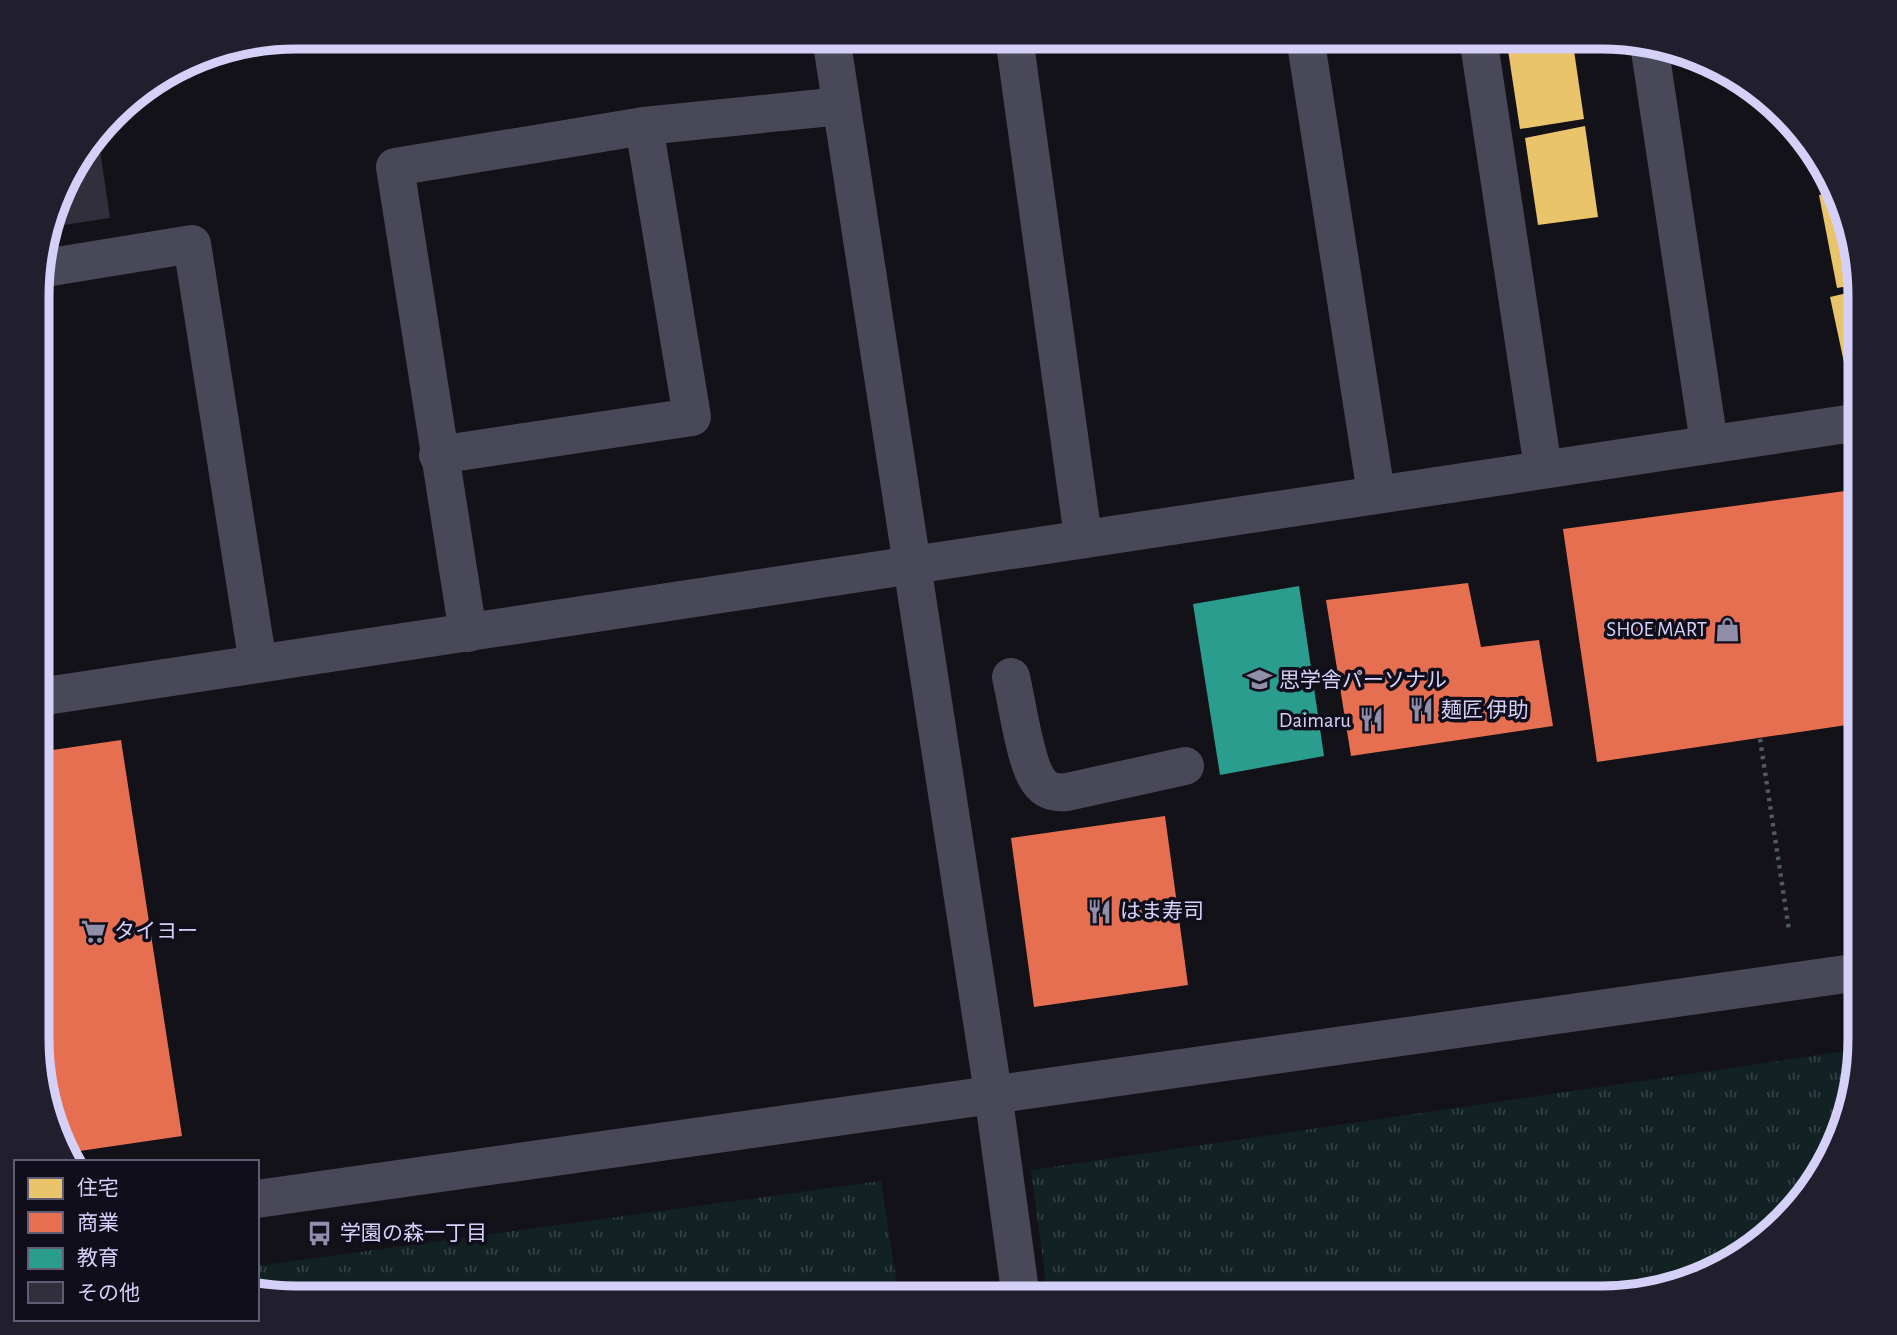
<svg xmlns="http://www.w3.org/2000/svg" width="1897" height="1335" viewBox="0 0 1897 1335" font-family="'Alegreya Sans','Noto Sans JP',sans-serif">
	<style>
		.grass { fill: url(#grass-tufts) }
		.homes { fill: #e9c46a }
		.shops { fill: #e76f51 }
		.schools { fill: #2a9d8f }
		.building { fill: #312f3b }
		.lines { fill: none; stroke-linecap: round; stroke-linejoin: round }
		.path { stroke: #4d5861; stroke-width: 4.5; stroke-dasharray: 3.5 5; stroke-linecap: butt }
		.minor { stroke: #494859; stroke-width: 38 }
		.labels { text-anchor: middle; stroke-width: 7; stroke-linejoin: round; paint-order: stroke }
		.poi-label { font-size: 21px; fill: #d5d0f8; stroke: #110e1c; text-anchor: start }
		.rim { fill: none; stroke: #d5d0f8; stroke-width: 9 }
	</style>
	<defs>
		<pattern id="grass-tufts" width="24" height="20" patternUnits="userSpaceOnUse" patternTransform="scale(1.75)"><rect width="24" height="20" fill="#122223"/><path d="M3 7l-1-3M5 7V3M7 7l1-3M15 17l-1-3M17 17v-4M19 17l1-3" fill="none" stroke="#344144"/></pattern>
	</defs>
	<rect width="100%" height="100%" fill="#131218"/>
	<g class="grass">
		<path d="M1860 1049 1841 1138 1806 1197 1715 1272 1601 1298H1048L1031 1170Z"/>
		<path d="M881 1181 899 1298H280L257 1292V1266Z"/>
	</g>
	<g class="homes">
		<path d="M1506 37H1572L1584 119 1520 129Z"/>
		<path d="M1585 126 1598 217 1538 225 1525 138Z"/>
		<path d="M1816 161 1823 169 1831 178 1819 180Z"/>
		<path d="M1836 192 1860 280V284L1837 288 1819 195Z"/>
		<path d="M1860 290V378L1848 381 1830 297Z"/>
	</g>
	<g class="shops">
		<path d="M1860 489V723L1597 762 1563 529Z"/>
		<path d="M1468 583 1481 647 1539 640 1553 726 1351 756 1326 600Z"/>
		<path d="M121 740 182 1136 66 1153 39 1072V752Z"/>
		<path d="M1165 816 1188 985 1034 1007 1011 838Z"/>
	</g>
	<path class="schools" d="M1299 586 1324 756 1220 775 1193 604Z"/>
	<path class="building" d="M98 137 110 218 50 227 64 181Z"/>
	<g class="lines">
		<path class="path" d="M1760 739 1789 930"/>
		<g class="minor">
			<path d="M831 37 993 1093 1021 1298"/>
			<path d="M1014 37 1083 537"/>
			<path d="M1305 37 1376 493"/>
			<path d="M1478 37 1543 468"/>
			<path d="M1649 44 1709 443"/>
			<path d="M39 269 192 244 258 664"/>
			<path d="M438 455 692 417 644 126"/>
			<path d="M468 633 395 167 644 126 841 106"/>
			<path d="M1011 677C1017 702 1025 762 1038 780 1045 791 1054 793 1067 792L1185 766"/>
			<path d="M39 697 1860 422"/>
			<path d="M257 1199 1860 972"/>
		</g>
	</g>
	<defs>
		<symbol id="shop-bare" viewBox="-9 -9 18 18"><path d="M-5-2.5h2.3a2.7 3.5 0 0 1 5.4 0H5L5.5 6h-11ZM-1.5-2.5h3a1.5 2.3 0 0 0-3 0Z" fill="#918eaa" stroke="#110e1c" stroke-width="2.5" paint-order="stroke"/></symbol>
		<symbol id="school-bare" viewBox="-9 -9 18 18"><path d="M0-5L7-2L0 1L-7-2ZM-4 1L0 2.5L4 1V4Q0 6-4 4Z" fill="#918eaa" stroke="#110e1c" stroke-width="2.5" paint-order="stroke"/></symbol>
		<symbol id="restaurant-bare" viewBox="-9 -9 18 18"><path d="M-5-6h1v4h1v-4h1v4h1v-4h1v5L-1.5 .5V6h-2V.5L-5-1ZM5-6V6H3V1.5H1.5Q1.5-4 5-6Z" fill="#918eaa" stroke="#110e1c" stroke-width="2.5" paint-order="stroke"/></symbol>
		<symbol id="supermarket-bare" viewBox="-9 -9 18 18"><path d="M-6-5.5h2.5l.6 2H6L4.5 2H-2.5L-4.4-4H-6ZM-1.5 3.2a1.3 1.3 0 1 0 .1 0ZM3 3.2a1.3 1.3 0 1 0 .1 0Z" fill="#918eaa" stroke="#110e1c" stroke-width="2.5" paint-order="stroke"/></symbol>
		<symbol id="bus-bare" viewBox="-9 -9 18 18"><path d="M-5-6H5V4H4V6H2V4H-2V6H-4V4H-5ZM-3.5-4V0h7V-4ZM-3.5 1.2v1.5H-2V1.2ZM2 1.2v1.5H3.5V1.2Z" fill="#918eaa" stroke="#110e1c" stroke-width="2.5" paint-order="stroke"/></symbol>
	</defs>
	<g fill-rule="evenodd">
		<use href="#shop-bare" x="1710" y="612" width="35" height="35"/>
		<use href="#school-bare" x="1242" y="662" width="35" height="35"/>
		<use href="#restaurant-bare" x="1404" y="692" width="35" height="35"/>
		<use href="#restaurant-bare" x="1354" y="702" width="35" height="35"/>
		<use href="#restaurant-bare" x="1082" y="894" width="35" height="35"/>
		<use href="#supermarket-bare" x="76" y="914" width="35" height="35"/>
		<use href="#bus-bare" x="302" y="1216" width="35" height="35"/>
	</g>
	<g class="labels">
		<g class="poi-label">
			<text x="1707" y="636" text-anchor="end">SHOE MART</text>
			<text x="1279" y="687">思学舎パーソナル</text>
			<text x="1441" y="717">麺匠 伊助</text>
			<text x="1351" y="727" text-anchor="end">Daimaru</text>
			<text x="1120" y="918">はま寿司</text>
			<text x="114" y="938">タイヨー</text>
			<text x="340" y="1240">学園の森一丁目</text>
		</g>
	</g>
	<path d="M0 0H1897V1335H0ZM296 49H1601A247 247 0 0 1 1848 296V1039A247 247 0 0 1 1601 1286H296A247 247 0 0 1 49 1039V296A247 247 0 0 1 296 49Z" fill="#211e2e" fill-rule="evenodd"/>
	<path class="rim" d="M296 49H1601A247 247 0 0 1 1848 296V1039A247 247 0 0 1 1601 1286H296A247 247 0 0 1 49 1039V296A247 247 0 0 1 296 49Z"/>
	<rect x="14" y="1160" width="245" height="161" fill="#110e1c" stroke="#5f5c74" stroke-width="2"/>
	<rect x="28" y="1178" width="35" height="21" fill="#e9c46a" stroke="#5f5c74" stroke-width="2"/>
	<text x="77" y="1195" font-size="21" fill="#d5d0f8">住宅</text>
	<rect x="28" y="1212" width="35" height="21" fill="#e76f51" stroke="#5f5c74" stroke-width="2"/>
	<text x="77" y="1230" font-size="21" fill="#d5d0f8">商業</text>
	<rect x="28" y="1248" width="35" height="21" fill="#2a9d8f" stroke="#5f5c74" stroke-width="2"/>
	<text x="77" y="1265" font-size="21" fill="#d5d0f8">教育</text>
	<rect x="28" y="1282" width="35" height="21" fill="#312f3b" stroke="#5f5c74" stroke-width="2"/>
	<text x="77" y="1300" font-size="21" fill="#d5d0f8">その他</text>
</svg>
